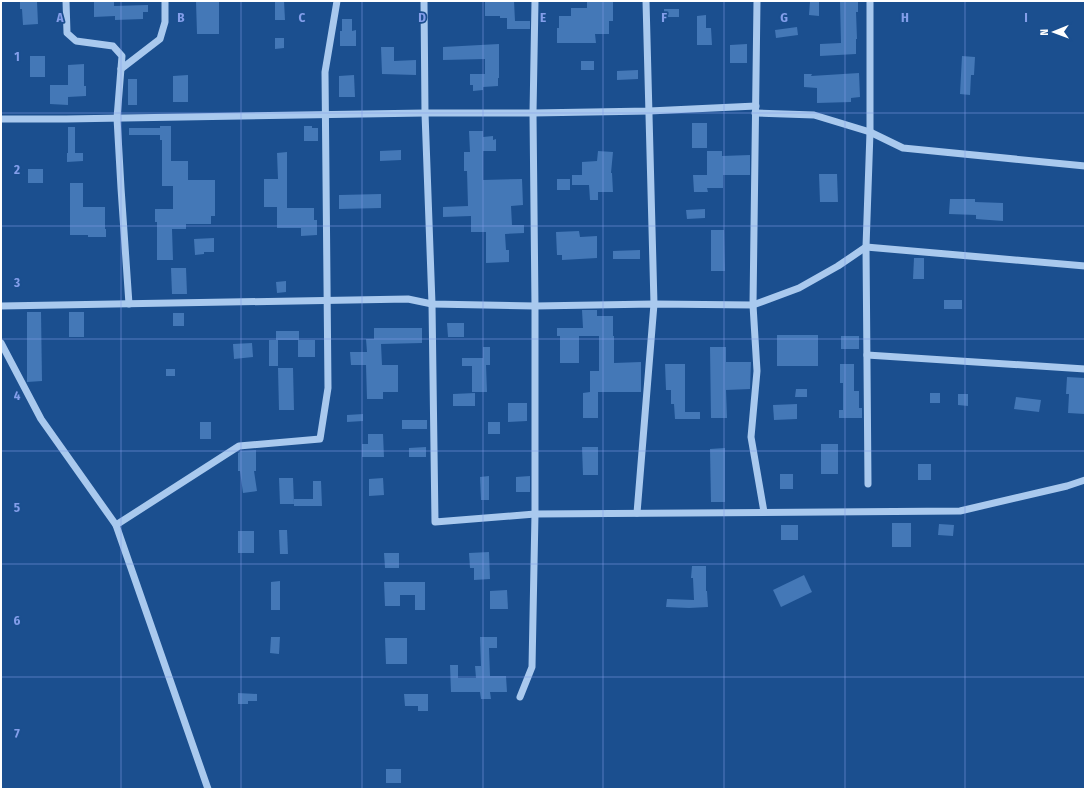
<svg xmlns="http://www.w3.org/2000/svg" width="1086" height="790" viewBox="0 0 1086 790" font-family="'Fira Sans Condensed',sans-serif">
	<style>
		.building { fill: #4478b7 }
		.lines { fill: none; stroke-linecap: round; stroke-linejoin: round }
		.minor { stroke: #a9c9ee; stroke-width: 7 }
		.grid { fill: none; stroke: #839eea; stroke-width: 1; stroke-opacity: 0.55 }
		.grid-label { font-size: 13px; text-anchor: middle; font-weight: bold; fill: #839eea; stroke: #1b4f8f; stroke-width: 3.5; stroke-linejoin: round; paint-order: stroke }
	</style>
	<rect width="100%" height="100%" fill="#1b4f8f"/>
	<g class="building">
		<path d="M20 1H37L38 24 23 25 22 9H20Z"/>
		<path d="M94 1H114V6L148 5V12H143V19L115 20V16L94 17Z"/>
		<path d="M196 1H219V34H197Z"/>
		<path d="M275 1H284L285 20H275Z"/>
		<path d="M485 1H514L515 21H530V29H507V18H500V16H485Z"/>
		<path d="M587 1H613V21H609V34H595L596 43H557V28H559V16H571V8H587Z"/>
		<path d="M810 1H819V16L809 15Z"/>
		<path d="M840 1H858V12H856L857 39H856V54L820 56V44L841 43Z"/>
		<rect x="664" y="9" width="15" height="8"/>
		<path d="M706 15V28H711L712 45H697V16Z"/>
		<path d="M342 19H352V31L356 30V46H340V31H342Z"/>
		<path d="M797 27 798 35 776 38 775 30Z"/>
		<path d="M275 38H284V48L275 49Z"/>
		<path d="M499 44V78H498V86L483 87V90L473 91V85H470V74H485V59L443 60V47Z"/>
		<path d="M747 44V63H730V45Z"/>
		<path d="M381 47H394V61L416 60V75L382 74Z"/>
		<rect x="30" y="56" width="15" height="21"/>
		<path d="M962 56 975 57 974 75H971L970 95 960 94Z"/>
		<rect x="581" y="61" width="13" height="9"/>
		<path d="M84 64V86H86V96L68 97V105L50 104V85H68V65Z"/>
		<path d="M638 70V79L617 80V71Z"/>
		<path d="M859 73 860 97 851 98V102L817 103V88L804 87V74H812L811 76Z"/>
		<path d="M188 75V102H173V76Z"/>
		<path d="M354 75 355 97H339V76Z"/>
		<rect x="128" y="79" width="9" height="26"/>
		<rect x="692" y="123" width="15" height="25"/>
		<path d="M160 126H171V161H188V180H215V216H211V224H186V229H172L173 260H157V222H155V209H173V186H162V140H160V135H129V128H160Z"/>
		<path d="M304 126H312V128H318V141H304Z"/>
		<path d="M68 127H75V153H83V161L67 162V153H68Z"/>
		<path d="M469 131H483V137L493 136V140L496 139V151H483V180L522 179 523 205 511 206 512 225H524V233L505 234 506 250H509V262L486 263V232H471V216L443 217V207L468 206 467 171H464V152H470Z"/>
		<path d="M401 150V160L380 161V151Z"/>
		<path d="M598 151 613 152 611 173H612L613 192H598V200H590L589 185H572V175H582V162L597 161Z"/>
		<path d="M707 151H722V156L750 155V175H723V188H707L708 192H694L693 175H707Z"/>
		<path d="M287 152V208H314V220H317V235L301 236V228H277V207H264V179H278L277 153Z"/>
		<rect x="28" y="169" width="15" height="14"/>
		<path d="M819 174H837L838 202H820Z"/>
		<rect x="557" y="179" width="13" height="11"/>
		<path d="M70 183H83V207H105V229H106V237H88V235H70Z"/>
		<path d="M381 194V208L339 209V195Z"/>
		<path d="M950 199H975V202L1003 203V221L976 219V215L949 214Z"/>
		<path d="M705 209V218L687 219 686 210Z"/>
		<path d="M711 230H724L725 271H711Z"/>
		<path d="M579 231 580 237 597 236V258L562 260V255H557L556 232Z"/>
		<path d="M214 238V252H204V254L195 255 194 239Z"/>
		<path d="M640 250V259H613V251Z"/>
		<path d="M914 258H924V279H913Z"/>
		<path d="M171 268H186L187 294H172Z"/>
		<path d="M286 281V292L277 293 276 282Z"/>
		<rect x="944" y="300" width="18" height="9"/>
		<path d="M582 310H597V316H613V336H614V363L641 362V392H598V418H583V393L590 392V371H599V336H579V363H560V336H557V328H583Z"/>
		<path d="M27 312H41L42 381 27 382Z"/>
		<rect x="69" y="312" width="15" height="25"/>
		<rect x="173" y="313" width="11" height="13"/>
		<path d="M447 323H464V337H448Z"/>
		<path d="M374 328H422V343L381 344 382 365H398V392H383V399H367L366 365H351L350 352H367L366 339H374Z"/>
		<rect x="276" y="331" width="23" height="9"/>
		<rect x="777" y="335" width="41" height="31"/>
		<rect x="841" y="336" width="18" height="13"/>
		<rect x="269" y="340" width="9" height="26"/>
		<rect x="298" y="340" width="17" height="17"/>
		<path d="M252 343 253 357 234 359 233 344Z"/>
		<path d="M483 347H490V365H486L487 392H472V366H462V358H483Z"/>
		<path d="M710 347H726V362H751L750 389 726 390 727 418H711Z"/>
		<path d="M665 364H685V412H700V419H675L674 404H671V390H666Z"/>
		<path d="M840 364H854V391H859V408H862V418H839V410H843V383H840Z"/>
		<path d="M278 368H293L294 410H279Z"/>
		<rect x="166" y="369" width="9" height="7"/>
		<path d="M1067 377 1085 378V414L1068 413 1069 394H1066Z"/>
		<path d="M796 389H807V397H795Z"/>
		<path d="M475 393V406H453V394Z"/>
		<rect x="930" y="393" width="10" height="10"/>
		<path d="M958 394H968V406L958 405Z"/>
		<path d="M1016 397 1041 400 1039 412 1014 409Z"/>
		<path d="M508 403H527V421L508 422Z"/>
		<path d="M797 404V419L774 420 773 405Z"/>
		<path d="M363 414V421L347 422V415Z"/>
		<rect x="402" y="420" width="25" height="9"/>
		<rect x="200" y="422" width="11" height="17"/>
		<rect x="488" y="422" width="12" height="12"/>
		<path d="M368 434H383L384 457H362V444H368Z"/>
		<rect x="821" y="444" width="17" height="30"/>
		<path d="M426 447V457H409V448Z"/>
		<path d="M582 447H598V475H583Z"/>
		<path d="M725 448V502H711L710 449Z"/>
		<path d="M256 450V471H254L257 491 243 493 240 471H238V453L241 451Z"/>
		<rect x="918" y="464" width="13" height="16"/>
		<rect x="780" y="474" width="13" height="15"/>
		<path d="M489 476V500H481L480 477Z"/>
		<path d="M530 476V492H516V477Z"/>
		<path d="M279 478H293L294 504H280Z"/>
		<path d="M383 478 384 495 369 496V479Z"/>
		<path d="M313 481H321L322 506H294V499H313Z"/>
		<rect x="892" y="523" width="19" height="24"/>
		<path d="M939 524 954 525 953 536 938 535Z"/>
		<rect x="781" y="525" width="17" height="15"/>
		<path d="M279 530H287L288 554H280Z"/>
		<rect x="238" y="531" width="16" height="22"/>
		<path d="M489 552 490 579 474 580V568H470L469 553Z"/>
		<path d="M384 553H399V568H385Z"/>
		<path d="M692 566H706V591H707L708 607 689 608 666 607 667 599 694 600 693 578H691Z"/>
		<path d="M804 575 812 592 781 607 773 590Z"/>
		<path d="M280 581V610H271V582Z"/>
		<path d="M384 582H425V610H415V595H400V606H385Z"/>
		<path d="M507 590 508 609H490V591Z"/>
		<path d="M271 637H280L279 654 270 653Z"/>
		<path d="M480 637H497V648H489L490 676H506L507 692H490L491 699H481L480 692H451L450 665H458V678H476L475 666H481Z"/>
		<path d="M385 638H407V664H386Z"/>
		<path d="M238 693 257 694V701H248V704H238Z"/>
		<path d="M404 694H428V711H418V706H405Z"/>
		<rect x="386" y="769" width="15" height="14"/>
	</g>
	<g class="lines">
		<g class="minor">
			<path d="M66 1 67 33 76 41 113 46 122 56 117 118 121 188 129 304"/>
			<path d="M424 1 425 113 432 304 435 522 535 514 960 511 1067 486 1085 480"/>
			<path d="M757 1 753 305 757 371 751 437 764 512"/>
			<path d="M121 69 160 39 165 22V1"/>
			<path d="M755 113 814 115 870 132 903 148 1085 166"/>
			<path d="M1 119H66L425 113H533L649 111 756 106"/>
			<path d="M1 306 408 299 432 304 535 306 654 304 753 305 799 288 838 266 866 247 1085 266"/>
			<path d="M1 343 41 419 116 525 208 789"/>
			<path d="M867 355 1085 369"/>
			<path d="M868 484 866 247 870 132V1"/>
			<path d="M637 513 654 304 646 1"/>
			<path d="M116 525 239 446 320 439 328 388 325 72 337 1"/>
			<path d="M520 697 532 667 535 514V306L533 113 535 1"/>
		</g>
	</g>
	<path class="grid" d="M121 1V789M241 1V789M362 1V789M483 1V789M603 1V789M724 1V789M845 1V789M965 1V789M1 113H1085M1 226H1085M1 339H1085M1 451H1085M1 564H1085M1 677H1085"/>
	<g class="grid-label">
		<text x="60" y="22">A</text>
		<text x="181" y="22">B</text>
		<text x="302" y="22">C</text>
		<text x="422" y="22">D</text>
		<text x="543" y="22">E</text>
		<text x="664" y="22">F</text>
		<text x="784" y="22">G</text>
		<text x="905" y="22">H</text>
		<text x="1026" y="22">I</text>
		<text x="17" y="61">1</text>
		<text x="17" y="174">2</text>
		<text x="17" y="287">3</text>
		<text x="17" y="400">4</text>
		<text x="17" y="512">5</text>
		<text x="17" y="625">6</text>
		<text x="17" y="738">7</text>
	</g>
	<rect width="1086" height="790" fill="none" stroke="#ffffff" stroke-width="4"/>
	<g transform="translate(1054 32) rotate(269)" stroke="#1b4f8f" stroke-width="3" paint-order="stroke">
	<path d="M0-3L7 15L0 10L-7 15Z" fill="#ffffff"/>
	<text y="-6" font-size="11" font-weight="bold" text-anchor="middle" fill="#ffffff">N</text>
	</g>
</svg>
